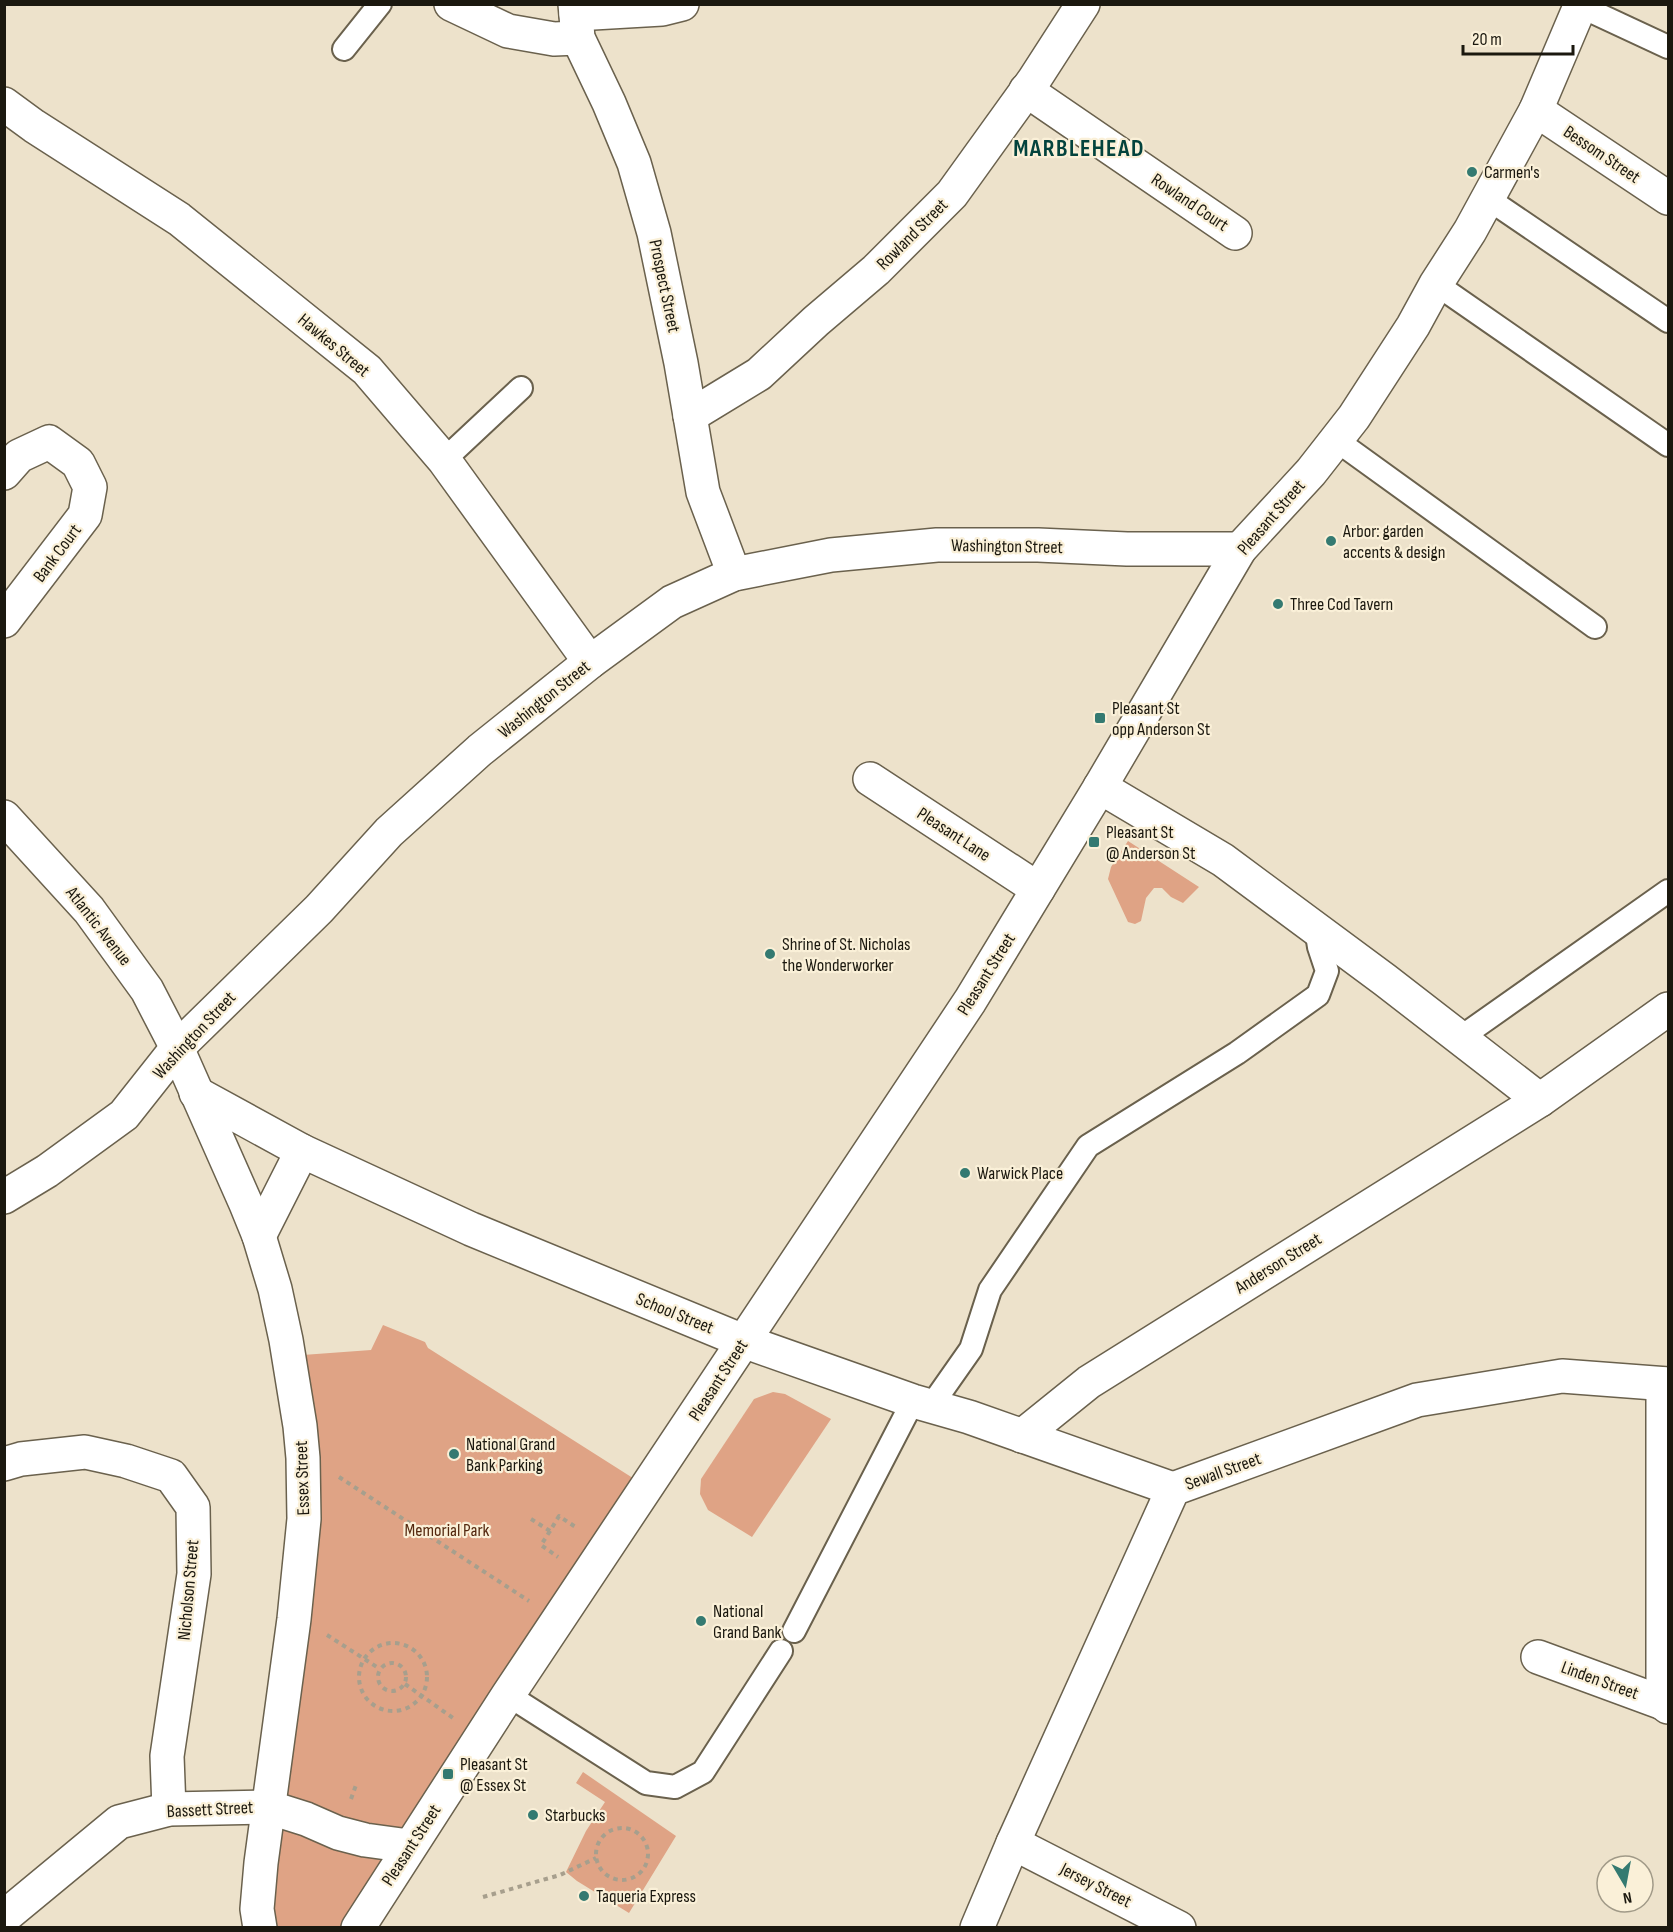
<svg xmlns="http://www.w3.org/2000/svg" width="1673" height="1932" viewBox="0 0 1673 1932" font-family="'Sofia Sans Condensed',sans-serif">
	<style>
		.green { fill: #dfa385 }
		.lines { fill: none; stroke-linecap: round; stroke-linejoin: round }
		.lane-casing { stroke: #6a614d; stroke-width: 26 }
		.street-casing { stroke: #6a614d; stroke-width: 36 }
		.secondary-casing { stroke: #6a614d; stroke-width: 36 }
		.primary-casing { stroke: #6a614d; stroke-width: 36 }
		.path { stroke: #a79f8d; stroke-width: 4; stroke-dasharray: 4.5 4.5; stroke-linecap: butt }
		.lane { stroke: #fff; stroke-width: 22 }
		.street { stroke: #fff; stroke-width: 33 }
		.secondary { stroke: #fff; stroke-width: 33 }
		.primary { stroke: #fff; stroke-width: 33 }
		.poi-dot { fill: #347a71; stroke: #faf0d8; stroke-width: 2 }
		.labels { text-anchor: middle; stroke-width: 4.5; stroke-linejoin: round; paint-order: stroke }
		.street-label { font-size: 18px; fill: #1b180f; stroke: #faf0d8 }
		.poi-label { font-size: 18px; fill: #1b180f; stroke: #faf0d8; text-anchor: start }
		.park-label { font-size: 18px; fill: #54280f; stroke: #faf0d8 }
		.district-label { font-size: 24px; font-weight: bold; letter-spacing: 1.5px; fill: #03433d; stroke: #faf0d8 }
	</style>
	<rect width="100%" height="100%" fill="#ede2cb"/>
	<g class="green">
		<path d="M1128 841 1199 887 1183 903 1171 897 1162 888H1154L1146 898 1141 921 1135 924 1128 922 1108 879 1111 867Z"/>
		<path d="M383 1325 425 1342 428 1348 647 1487 358 1927 260 1928 294 1619 289 1356 371 1350Z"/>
		<path d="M773 1392 785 1394 831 1419 752 1537 708 1510 700 1494 701 1479 754 1399Z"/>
		<path d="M583 1772 676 1836 629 1913 577 1881 566 1872 586 1831 605 1802 576 1783Z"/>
	</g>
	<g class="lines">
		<defs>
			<g id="lane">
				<path d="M1580 6 1668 47"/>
				<path d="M344 49 380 4"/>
				<path d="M1487 198 1668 321"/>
				<path d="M1436 284 1668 445"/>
				<path d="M1336 440 1595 627"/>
				<path d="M444 460 521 388"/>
				<path d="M1460 1038 1668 891"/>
				<path d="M931 1406 971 1349 990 1290 1088 1146 1237 1053 1318 995 1327 971 1319 947 1316 928"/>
				<path d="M794 1631 913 1401"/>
				<path d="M508 1695 646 1783 675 1787 703 1772 781 1651"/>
			</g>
			<g id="street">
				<path d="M451 4 508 31 554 39 578 38"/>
				<path d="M575 4 578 38 609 103 634 163 654 233 681 363 703 492 734 574"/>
				<path d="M576 14 662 9 682 4"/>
				<path d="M1026 90 1235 233"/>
				<path d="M4 104 34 126 179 219 367 370 444 460 590 662"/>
				<path d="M1536 110 1668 198"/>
				<path d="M690 416 759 374 816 321 876 270 952 194 1034 80 1083 4"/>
				<path d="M4 473 19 456 49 442 78 463 90 487 85 515 4 621"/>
				<path d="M870 779 1038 889"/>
				<path d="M1100 787 1223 860 1385 980 1540 1100"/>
				<path d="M743 1341 913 1401 969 1417 1173 1489"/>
				<path d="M1663 1384V1703L1668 1707"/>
				<path d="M1022 1436 1089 1382 1540 1100 1668 1009"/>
				<path d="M4 1464 21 1459 85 1452 126 1461 171 1476 193 1507 194 1574 167 1756 169 1809"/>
				<path d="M1538 1657 1663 1703"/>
				<path d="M1013 1843 1179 1928"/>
				<path d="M4 1917 119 1822 169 1809 268 1807"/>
				<path d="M977 1928 1013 1843 1173 1489 1417 1400 1562 1376 1668 1384"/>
			</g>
			<g id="secondary">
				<path d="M196 1093 302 1151 471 1229 743 1341"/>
				<path d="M4 1197 47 1171 124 1115 177 1048 319 909 389 832 480 750 590 662 672 602 734 574 831 555 937 545H1038L1127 549H1240"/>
				<path d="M259 1236 302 1151"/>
			</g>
			<g id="primary">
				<path d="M4 817 89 910 147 990 177 1048 246 1204 259 1236 275 1289 286 1340 300 1426 303 1458 304 1519 294 1619 261 1863 257 1909 260 1928"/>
				<path d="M268 1807 306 1819 338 1833 365 1840 409 1846"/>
				<path d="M358 1928 508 1695 970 1001 1100 787 1240 549 1311 472 1354 417 1413 326 1436 284 1470 231 1536 110 1581 4"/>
			</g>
		</defs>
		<use href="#lane" class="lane-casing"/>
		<use href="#street" class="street-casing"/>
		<use href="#secondary" class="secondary-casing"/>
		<use href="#primary" class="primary-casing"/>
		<g class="path">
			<path d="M339 1477 529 1601"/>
			<path d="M531 1519 550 1531 559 1516 577 1528"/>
			<path d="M550 1531 541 1545 558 1557"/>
			<path d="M327 1635 380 1669"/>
			<circle cx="393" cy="1677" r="34"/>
			<circle cx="392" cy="1677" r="14"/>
			<path d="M405 1684 453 1718"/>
			<path d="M351 1799 356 1785"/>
			<circle cx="622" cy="1854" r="26"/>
			<path d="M483 1897 560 1875 596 1858"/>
		</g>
		<use href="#lane" class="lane"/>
		<use href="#street" class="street"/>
		<use href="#secondary" class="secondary"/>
		<use href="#primary" class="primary"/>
	</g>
	<g class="poi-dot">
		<circle cx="1472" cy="172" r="6"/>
		<circle cx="1331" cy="541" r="6"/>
		<circle cx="1278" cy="604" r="6"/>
		<rect x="1094" y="712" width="12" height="12" rx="3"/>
		<rect x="1088" y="836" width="12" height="12" rx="3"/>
		<circle cx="770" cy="954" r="6"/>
		<circle cx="965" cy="1173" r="6"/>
		<circle cx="454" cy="1454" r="6"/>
		<circle cx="701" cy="1621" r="6"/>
		<rect x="442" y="1768" width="12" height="12" rx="3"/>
		<circle cx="533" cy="1815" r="6"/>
		<circle cx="584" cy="1896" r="6"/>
	</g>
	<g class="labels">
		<g class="street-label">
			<text transform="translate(1602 154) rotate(34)" y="6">Bessom Street</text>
			<text transform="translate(1190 202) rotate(34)" y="6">Rowland Court</text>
			<text transform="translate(912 234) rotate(-45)" y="6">Rowland Street</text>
			<text transform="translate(665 286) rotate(78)" y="6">Prospect Street</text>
			<text transform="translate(334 345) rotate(40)" y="6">Hawkes Street</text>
			<text transform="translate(1271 517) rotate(-49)" y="6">Pleasant Street</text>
			<text transform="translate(1007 546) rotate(1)" y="6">Washington Street</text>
			<text transform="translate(57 553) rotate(-53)" y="6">Bank Court</text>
			<text transform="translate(544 699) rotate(-39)" y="6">Washington Street</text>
			<text transform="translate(954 834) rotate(33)" y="6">Pleasant Lane</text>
			<text transform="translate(99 926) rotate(52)" y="6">Atlantic Avenue</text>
			<text transform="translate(986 974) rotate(-58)" y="6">Pleasant Street</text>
			<text transform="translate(194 1035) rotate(-47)" y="6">Washington Street</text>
			<text transform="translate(1278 1263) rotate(-32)" y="6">Anderson Street</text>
			<text transform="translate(675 1313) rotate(22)" y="6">School Street</text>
			<text transform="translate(718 1380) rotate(-57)" y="6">Pleasant Street</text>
			<text transform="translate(1223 1471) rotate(-20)" y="6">Sewall Street</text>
			<text transform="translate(302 1478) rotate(-92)" y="6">Essex Street</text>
			<text transform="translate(188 1590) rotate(-85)" y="6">Nicholson Street</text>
			<text transform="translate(1600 1680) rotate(20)" y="6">Linden Street</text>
			<text transform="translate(210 1809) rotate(-3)" y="6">Bassett Street</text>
			<text transform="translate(411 1845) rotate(-57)" y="6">Pleasant Street</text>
			<text transform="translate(1096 1885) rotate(27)" y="6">Jersey Street</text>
		</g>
		<g class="poi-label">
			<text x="1484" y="178">Carmen's</text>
			<text x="1343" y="537">Arbor: garden<tspan x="1343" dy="21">accents &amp; design</tspan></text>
			<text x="1290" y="610">Three Cod Tavern</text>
			<text x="1112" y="714">Pleasant St<tspan x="1112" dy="21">opp Anderson St</tspan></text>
			<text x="1106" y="838">Pleasant St<tspan x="1106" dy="21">@ Anderson St</tspan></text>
			<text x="782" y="950">Shrine of St. Nicholas<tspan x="782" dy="21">the Wonderworker</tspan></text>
			<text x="977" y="1179">Warwick Place</text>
			<text x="466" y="1450">National Grand<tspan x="466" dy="21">Bank Parking</tspan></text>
			<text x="713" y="1617">National<tspan x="713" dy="21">Grand Bank</tspan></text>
			<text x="460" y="1770">Pleasant St<tspan x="460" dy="21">@ Essex St</tspan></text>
			<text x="545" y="1821">Starbucks</text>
			<text x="596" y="1902">Taqueria Express</text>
		</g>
		<g class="park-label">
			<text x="447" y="1536">Memorial Park</text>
		</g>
		<g class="district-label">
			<text x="1079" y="156">MARBLEHEAD</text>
		</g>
	</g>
	<rect width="1673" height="1932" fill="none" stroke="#1b180f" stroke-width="12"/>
	<g transform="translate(1625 1884) rotate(170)"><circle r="28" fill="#faf0d8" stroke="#a19a88" stroke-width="1.5"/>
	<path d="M0-4.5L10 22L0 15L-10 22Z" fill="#347a71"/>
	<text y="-9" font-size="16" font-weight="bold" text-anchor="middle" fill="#1b180f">N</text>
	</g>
	<path d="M1463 45v9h110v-9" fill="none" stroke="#1b180f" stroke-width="3"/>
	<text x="1472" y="45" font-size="18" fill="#1b180f" stroke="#faf0d8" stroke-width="4.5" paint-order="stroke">20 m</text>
</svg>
